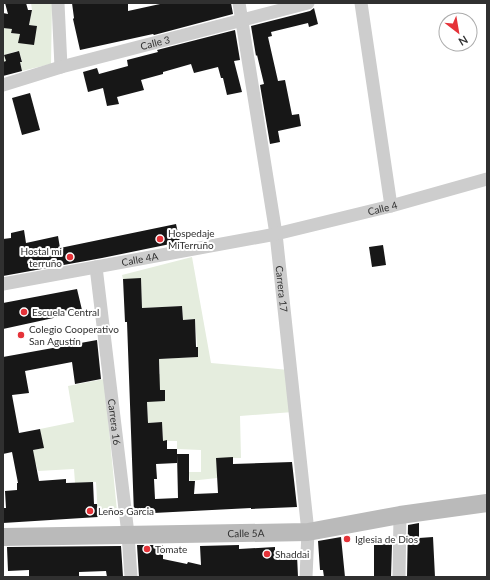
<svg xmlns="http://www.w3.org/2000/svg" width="490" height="580" viewBox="0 0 490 580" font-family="Lato,sans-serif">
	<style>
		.green { fill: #e5edde }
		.building { fill: #171717 }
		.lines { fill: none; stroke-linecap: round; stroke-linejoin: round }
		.street { stroke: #cdcdcd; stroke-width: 13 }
		.secondary { stroke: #bababa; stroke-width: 18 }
		.poi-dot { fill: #e53339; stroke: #fff; stroke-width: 1.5 }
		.labels { text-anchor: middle; stroke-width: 4; stroke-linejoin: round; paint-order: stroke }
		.street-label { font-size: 10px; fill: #303030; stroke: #fff }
		.poi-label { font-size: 10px; fill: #303030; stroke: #fff; text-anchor: start }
	</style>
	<rect width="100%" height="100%" fill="#fff"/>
	<g class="green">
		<path d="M31 3H52L51 64 22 71 20 62 22 61 20 54H18L17 51 4 55 6 61 3 62V28L12 29 11 33 20 34 19 43 36 26 29 25 32 10Z"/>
		<path d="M192 257 211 363 289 370 293 412 240 416 241 458H217V478L190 481 189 472H201V450L177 449V441H163L162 422 148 423 146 375 160 374 159 359 198 357 195 319 183 320 182 306 142 308 141 279H123L122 275Z"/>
		<path d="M104 379 117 511 114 516 98 517 96 482 75 483 74 469 38 471 36 464 27 466 29 451 43 448 40 429 74 422 68 386Z"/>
	</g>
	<g class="building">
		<path d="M5 3H26L28 10H32L29 25 37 26 34 45 18 43 20 34 11 33 12 29 3 28V13L8 14Z"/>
		<path d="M72 3H128V11L160 4V3H231L233 14 154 35 153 34 80 50 73 19 74 18Z"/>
		<path d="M314 8 318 24 309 27 308 23 271 32 272 36 268 37 278 81 285 80 292 115 299 114 301 126 278 131 280 142 270 144 260 85 264 84 257 55 256 56 251 26 310 11Z"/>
		<path d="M235 30 240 60 234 61 242 92 227 95 223 78H221L218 67 194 73 191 64 163 72V74L141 80 144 90 117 97 119 104 107 106 103 88 88 92 83 72 97 68 99 74 128 66 127 60 158 52 157 50Z"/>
		<path d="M19 51 22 62H20L22 71 3 76V62L6 61 4 55Z"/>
		<path d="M30 93 40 130 22 135 12 98Z"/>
		<path d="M176 224 180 242 102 258 3 276V239L11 238V233L24 230 26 243 58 236 60 248Z"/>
		<path d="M383 245 386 265 372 267 369 247Z"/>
		<path d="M141 278 142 308 182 306 183 320 195 319 196 347H198V357L159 359 160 390H165V401L147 402 148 423 162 422 163 441 167 440V449H177V463L156 464 157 479H154L155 499 178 498 177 454H189V481H195L194 494 218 493 216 458 233 457V464L292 462 297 507 251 509V508L134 514 127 322H125L123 279Z"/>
		<path d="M77 289 82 310 58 314V317L3 329V303Z"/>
		<path d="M97 340 101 379 75 384 72 362 25 371 29 393 12 395 19 433 40 429 44 448 33 450 39 481 66 479V483L93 482 94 504H97L98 517 3 523V508H6L5 491 17 490V483H18L12 452 3 454V357Z"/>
		<path d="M419 523V538L433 537 435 577H407L408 525Z"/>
		<path d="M341 537 345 577H324L323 570H320L318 541Z"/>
		<path d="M392 544 391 577H374V545Z"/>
		<path d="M137 545H163V559L187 564 188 562 201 565 200 546 239 545V549L275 547V556L297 555 298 577H139Z"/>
		<path d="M121 546 123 577H107L106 571 79 572V577H29V570L8 571 7 547Z"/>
	</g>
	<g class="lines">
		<g class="street">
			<path d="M58 3 61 67"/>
			<path id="s1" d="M239 3 276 234 308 532 306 577"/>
			<path d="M361 3 391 206"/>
			<path id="s2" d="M3 85 61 67 308 3"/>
			<path id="s3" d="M96 267 128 534 131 577"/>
			<path id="s4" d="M3 284 276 234 391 206 487 179"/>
			<path d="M399 577 400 515"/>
		</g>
		<path class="secondary" id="s5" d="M3 537 308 532 400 515 487 503"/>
	</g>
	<g class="poi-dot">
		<circle cx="160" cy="239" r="4"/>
		<circle cx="70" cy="257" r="4"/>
		<circle cx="24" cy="312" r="4"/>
		<circle cx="21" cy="335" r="4"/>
		<circle cx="90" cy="511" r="4"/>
		<circle cx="347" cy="539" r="4"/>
		<circle cx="147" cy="549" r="4"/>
		<circle cx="267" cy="554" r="4"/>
	</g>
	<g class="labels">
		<g class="street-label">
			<text dy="4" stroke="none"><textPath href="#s2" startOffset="158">Calle 3</textPath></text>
			<text dy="4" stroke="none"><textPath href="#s4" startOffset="387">Calle 4</textPath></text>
			<text dy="4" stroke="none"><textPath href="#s4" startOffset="139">Calle 4A</textPath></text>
			<text dy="4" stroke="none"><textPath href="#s1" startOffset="289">Carrera 17</textPath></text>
			<text dy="4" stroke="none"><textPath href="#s3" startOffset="156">Carrera 16</textPath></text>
			<text dy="4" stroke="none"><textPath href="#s5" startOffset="243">Calle 5A</textPath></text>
		</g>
		<g class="poi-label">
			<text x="168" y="237">Hospedaje<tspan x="168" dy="12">MiTerruño</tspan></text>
			<text x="62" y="255" text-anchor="end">Hostal mi<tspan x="62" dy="12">terruño</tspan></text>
			<text x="32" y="316">Escuela Central</text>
			<text x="29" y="333">Colegio Cooperativo<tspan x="29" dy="12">San Agustín</tspan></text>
			<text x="98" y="515">Leños Garcia</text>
			<text x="355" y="543">Iglesia de Dios</text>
			<text x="155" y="553">Tomate</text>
			<text x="275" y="558">Shaddai</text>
		</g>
	</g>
	<rect width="490" height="580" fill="none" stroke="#303030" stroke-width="8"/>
	<g transform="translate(458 32) rotate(149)"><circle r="19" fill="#ffffff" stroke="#acacac"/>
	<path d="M0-3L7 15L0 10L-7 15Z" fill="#e53339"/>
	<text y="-6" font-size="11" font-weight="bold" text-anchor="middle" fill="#303030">N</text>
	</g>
</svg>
